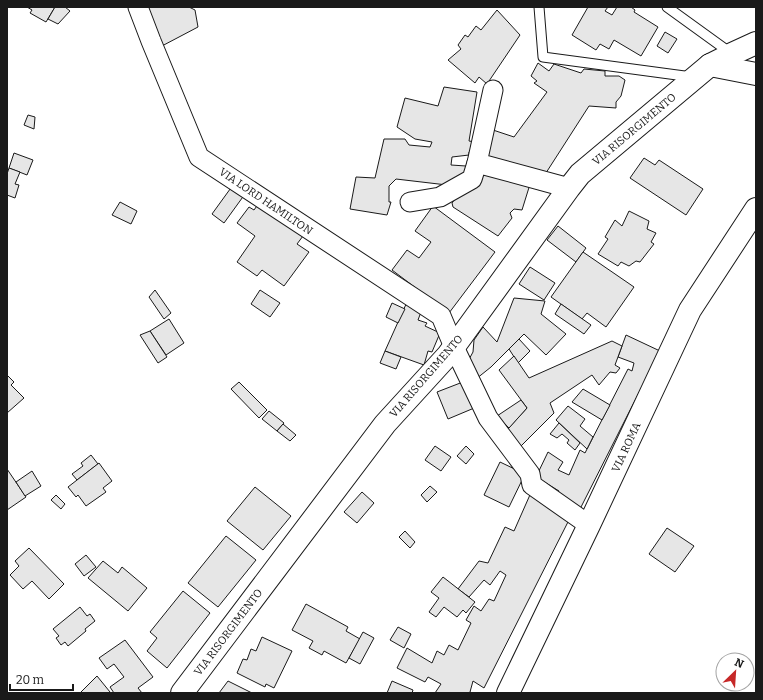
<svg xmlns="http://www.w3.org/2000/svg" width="763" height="700" viewBox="0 0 763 700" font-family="Bitter,serif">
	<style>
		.building { fill: #e6e6e6; stroke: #1a1a1a }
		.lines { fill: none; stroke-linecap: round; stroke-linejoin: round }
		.service-casing { stroke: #1a1a1a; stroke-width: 11 }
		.minor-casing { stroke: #1a1a1a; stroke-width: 21 }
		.tertiary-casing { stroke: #1a1a1a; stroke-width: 24 }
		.secondary-casing { stroke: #1a1a1a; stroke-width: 24 }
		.service { stroke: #fff; stroke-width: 9 }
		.minor { stroke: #fff; stroke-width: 19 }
		.tertiary { stroke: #fff; stroke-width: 22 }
		.secondary { stroke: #fff; stroke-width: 22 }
		.labels { text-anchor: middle; stroke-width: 3; stroke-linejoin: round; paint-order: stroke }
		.street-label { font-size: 11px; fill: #1a1a1a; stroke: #fff }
	</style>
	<rect width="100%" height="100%" fill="#fff"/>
	<g class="building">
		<path d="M27 7H55L46 22 30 13 32 10Z"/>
		<path d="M55 7H65L70 11 58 24 48 19Z"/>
		<path d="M146 7H189L195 10 198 27 160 47Z"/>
		<path d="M588 7H608L605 11 612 15 617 7H631L635 10 634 12 658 27 641 56 614 40 609 49 600 44 596 50 572 35Z"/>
		<path d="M497 10 520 35 487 84 479 77 475 83 448 60 461 49 458 45 465 35 468 37 476 26 481 30Z"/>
		<path d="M665 32 677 39 668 53 657 46Z"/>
		<path d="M538 63 549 71 554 64 581 73 584 69 605 71V76H619L625 80 621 96 616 102V108L589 106 544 176 484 160 493 130 514 137 547 92 534 83 537 81 531 76Z"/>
		<path d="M444 87 477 92 469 141 475 142 473 152H469V155L452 157 451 165 466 166 465 175 447 185 396 179 389 186V202H391L387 215 350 209 356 177 375 178 384 139H405L409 145 430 147 432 142 415 139 397 127 405 98 438 106Z"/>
		<path d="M28 115 35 117 34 129 24 125Z"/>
		<path d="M14 153 33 160 27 175 9 168Z"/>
		<path d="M644 158 655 165 659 160 703 189 686 215 630 178Z"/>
		<path d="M9 168 20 172 15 184 19 185 15 198 7 195V174Z"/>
		<path d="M481 174 531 181 522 210 514 209 510 213 512 218 498 236 453 207 452 203 461 191 470 186 475 188Z"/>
		<path d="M233 185 245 194 224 223 212 214Z"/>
		<path d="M120 202 137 211 131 224 112 215Z"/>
		<path d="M259 203 303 236 297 244 309 252 284 286 262 270 257 276 237 262 255 236 237 223 249 207 254 210Z"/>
		<path d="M433 206 495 252 449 313 392 270 407 250 419 258 431 242 415 231Z"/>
		<path d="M629 211 649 221 647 229 656 233 651 242 654 244 640 262 636 261 629 266 621 262 618 266 598 254 608 239 605 237 615 220 622 226Z"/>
		<path d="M558 226 586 248 576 262 547 240Z"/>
		<path d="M583 252 634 287 606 327 587 313 582 319 551 297Z"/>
		<path d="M530 267 555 283 544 300 519 284Z"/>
		<path d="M155 290 171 313 164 319 149 297Z"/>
		<path d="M260 290 280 303 270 317 251 304Z"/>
		<path d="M514 298 545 301 541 314 566 334 546 355 524 334 491 367 476 379 467 363 473 352 474 340 483 327 497 342Z"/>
		<path d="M407 302 421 312 418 320 427 323 425 326 440 333 432 352 428 351 424 365 385 351Z"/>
		<path d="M392 303 405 309 398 323 386 317Z"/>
		<path d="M561 304 591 325 584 334 555 314Z"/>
		<path d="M169 319 184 343 166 355 150 331Z"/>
		<path d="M150 331 167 357 158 363 140 335Z"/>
		<path d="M626 335 660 351 579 511 556 496 559 491 536 477 548 452 563 462 558 470 569 475 580 450 585 453 628 369 632 371 634 363 618 357Z"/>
		<path d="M519 339 530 351 518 363 509 349Z"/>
		<path d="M612 341 622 346 615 365 620 368 616 373 610 372 599 385 592 375 550 403 554 413 519 448 506 431 527 408 499 370 514 356 529 378Z"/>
		<path d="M385 351 401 357 396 369 380 363Z"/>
		<path d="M7 375 14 382 11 385 24 398 7 413Z"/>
		<path d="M468 380 479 406 448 419 437 392Z"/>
		<path d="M239 382 267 410 259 418 231 389Z"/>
		<path d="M583 389 610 405 602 420 572 402Z"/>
		<path d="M521 400 527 408 509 428 497 416Z"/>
		<path d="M568 406 585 419 580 426 593 437 587 449 556 420Z"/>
		<path d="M269 411 284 423 277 431 262 419Z"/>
		<path d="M559 423 580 443 575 450 567 443 569 440 562 434 557 438 550 434Z"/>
		<path d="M283 424 296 435 290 441 277 431Z"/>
		<path d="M435 446 451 457 441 471 425 460Z"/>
		<path d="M466 446 474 454 466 464 457 456Z"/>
		<path d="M91 455 98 464 77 480 72 474 83 466 81 463Z"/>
		<path d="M500 462 525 474 509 507 484 495Z"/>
		<path d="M99 463 112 481 103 488 106 492 86 506 78 495 76 497 68 487Z"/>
		<path d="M7 469 26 497 7 510Z"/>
		<path d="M32 471 41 486 25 496 16 482Z"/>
		<path d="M430 486 437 492 427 502 421 495Z"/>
		<path d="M255 487 291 516 263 550 227 521Z"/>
		<path d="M533 488 572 514 484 688 473 681 470 692 472 693H435L441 684 428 677 425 682 397 668 407 648 432 663 437 651 444 655 449 645 458 650 471 623 466 620 474 606 481 611 489 599 494 601 506 575 500 571 490 585 484 580 469 597 458 589 479 561 488 563 505 527 514 531Z"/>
		<path d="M362 492 374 503 357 523 344 512Z"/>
		<path d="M56 495 65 504 61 509 51 500Z"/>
		<path d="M667 528 694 546 675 572 649 554Z"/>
		<path d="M405 531 415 542 410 548 399 537Z"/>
		<path d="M226 536 256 560 218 607 188 583Z"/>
		<path d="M29 548 64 584 49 599 32 581 23 589 10 575 19 566 15 561Z"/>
		<path d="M86 555 96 567 84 576 75 564Z"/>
		<path d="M103 561 118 573 122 567 147 588 128 611 88 578Z"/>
		<path d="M443 577 475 602 466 613 463 610 457 617 444 607 436 617 429 612 439 598 431 592Z"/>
		<path d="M183 591 210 613 167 668 147 651 157 638 150 632Z"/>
		<path d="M306 604 348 627 346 631 360 639 346 663 324 651 322 655 309 648 313 641 292 630Z"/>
		<path d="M80 607 87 616 90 614 95 621 85 629 86 631 68 646 65 642 61 645 56 638 59 636 53 629Z"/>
		<path d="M398 627 411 634 404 648 390 640Z"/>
		<path d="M363 632 374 638 360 664 349 658Z"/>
		<path d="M262 637 292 651 274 688 266 684 265 687 237 673 243 659 247 660 251 649 256 651Z"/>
		<path d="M125 640 153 677 138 688 142 693H114L110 687 124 677 114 664 107 669 99 658Z"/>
		<path d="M97 676 110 692 108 693H80Z"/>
		<path d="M228 681 252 693H219Z"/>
		<path d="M392 681 413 690 412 693H387Z"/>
	</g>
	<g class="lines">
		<defs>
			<g id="service">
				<path d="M539 7 543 57 692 77"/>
				<path d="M667 7 732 54"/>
			</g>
			<g id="minor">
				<path d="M138 7 151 41 199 157 441 316 454 347 488 418 530 474 532 485 589 525"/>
				<path d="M493 90 477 163 569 188"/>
				<path d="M410 202 440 197 472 179 477 163"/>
			</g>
			<path id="tertiary" d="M508 693 589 525 690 310 756 209"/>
			<g id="secondary">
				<path d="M710 65 756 74"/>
				<path d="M182 693 385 424 448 355 569 188 580 174 710 65 732 54 756 43"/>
			</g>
		</defs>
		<use href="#service" class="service-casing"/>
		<use href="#minor" class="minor-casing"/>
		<use href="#tertiary" class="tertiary-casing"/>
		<use href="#secondary" class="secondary-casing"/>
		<use href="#service" class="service"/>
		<use href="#minor" class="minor"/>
		<use href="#tertiary" class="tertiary"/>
		<use href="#secondary" class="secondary"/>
	</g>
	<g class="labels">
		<g class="street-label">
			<text transform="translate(634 129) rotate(-40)" y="4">VIA RISORGIMENTO</text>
			<text transform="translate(266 201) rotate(34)" y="4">VIA LORD HAMILTON</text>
			<text transform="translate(426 376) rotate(-49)" y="4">VIA RISORGIMENTO</text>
			<text transform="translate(626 447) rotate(-65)" y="4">VIA ROMA</text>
			<text transform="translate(228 632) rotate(-53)" y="4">VIA RISORGIMENTO</text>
		</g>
	</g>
	<rect width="763" height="700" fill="none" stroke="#1a1a1a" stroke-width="16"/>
	<g transform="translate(735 672) rotate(25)"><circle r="19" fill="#ffffff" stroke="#a3a3a3"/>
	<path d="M0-3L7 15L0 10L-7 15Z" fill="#c62828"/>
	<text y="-6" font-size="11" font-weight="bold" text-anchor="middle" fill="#1a1a1a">N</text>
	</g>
	<path d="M10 684v6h63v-6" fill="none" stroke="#1a1a1a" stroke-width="2"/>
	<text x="16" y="684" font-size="12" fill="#1a1a1a" stroke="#ffffff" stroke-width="3" paint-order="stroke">20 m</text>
</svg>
